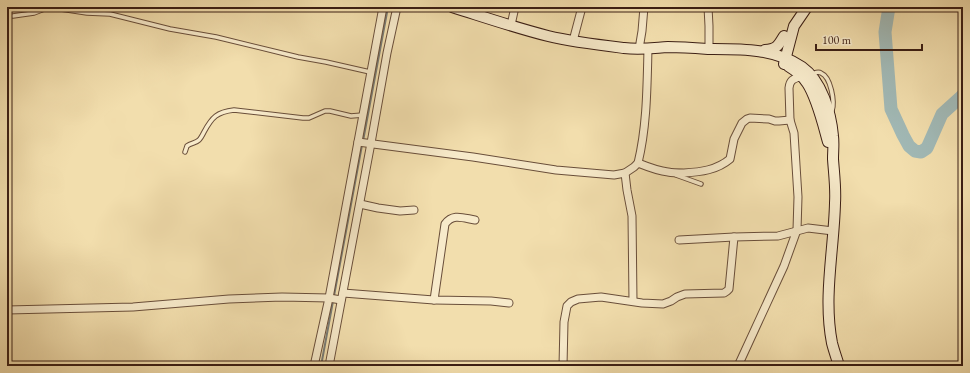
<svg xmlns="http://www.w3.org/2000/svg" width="970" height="373" viewBox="0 0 970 373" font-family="'EB Garamond',serif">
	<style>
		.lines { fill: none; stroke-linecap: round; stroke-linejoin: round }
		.stream { stroke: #787b75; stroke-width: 2 }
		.river { stroke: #a1b9b6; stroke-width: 13 }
		.lane-casing { stroke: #694e3a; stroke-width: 5.5 }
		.street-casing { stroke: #694e3a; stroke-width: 9 }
		.secondary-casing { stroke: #3b1e14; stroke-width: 12 }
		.lane { stroke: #f7eaca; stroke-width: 3.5 }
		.street { stroke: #f7eaca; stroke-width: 7 }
		.secondary { stroke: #f7eaca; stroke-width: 10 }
	</style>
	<rect width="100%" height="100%" fill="#f2dead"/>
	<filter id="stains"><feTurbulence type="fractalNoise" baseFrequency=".005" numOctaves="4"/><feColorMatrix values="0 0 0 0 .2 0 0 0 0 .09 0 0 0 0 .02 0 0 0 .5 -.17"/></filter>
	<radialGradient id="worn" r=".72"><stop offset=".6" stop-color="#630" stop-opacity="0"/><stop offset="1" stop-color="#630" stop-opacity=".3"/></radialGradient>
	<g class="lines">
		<g class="stream">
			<path d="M363 141 388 7"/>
			<path d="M321 366 362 145"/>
		</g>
		<path class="river" d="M889 7 885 32 891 109 903 135 909 146 915 151 921 152 927 148 942 114 963 95"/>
		<defs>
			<g id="lane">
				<path d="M13 16 34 13 47 8H54L87 13 110 14 170 29 216 37 298 57 326 62 370 72"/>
				<path d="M812 74C815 73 818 71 821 73 831 77 835 102 832 111"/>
				<path d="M185 152 187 146C191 143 196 143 199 140 201 138 203 134 204 132 212 117 217 112 234 110L303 118H309L325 111H330L351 116 363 115"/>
				<path d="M676 175 701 184"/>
			</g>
			<g id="street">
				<path d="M708 7 709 26V49"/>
				<path d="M511 25 515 7"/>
				<path d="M573 41 582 7"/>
				<path d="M639 49 642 31 644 7"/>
				<path d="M358 142 473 157 556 170 614 175 625 173 634 167 638 163C648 167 658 171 668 172 673 173 679 173 684 173 701 172 717 170 730 159L734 139 742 123 747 119 750 118 769 119 775 121H779L790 120"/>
				<path d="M638 163C647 126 647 87 648 49"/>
				<path d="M625 173 627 190 632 216 633 301"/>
				<path d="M360 204 378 208 400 211 414 210"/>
				<path d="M679 240 734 237"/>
				<path d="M343 293 434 300 491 301 509 303"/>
				<path d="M434 300 445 224C453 213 463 218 475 220"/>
				<path d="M7 310 133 307 229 299 282 297 329 298 341 300"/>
				<path d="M314 366 329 298 383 7"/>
				<path d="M329 366 371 143 387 53 397 7"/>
				<path d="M563 366 564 322 567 306 571 302 578 299 601 297 642 303 663 304 671 301 677 297 685 294 724 293 727 291 729 289 734 237 778 236 808 228 833 231"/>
				<path d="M738 366 784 266 797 230 798 197 794 133 790 120 789 88C790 79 794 79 802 76"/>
			</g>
			<g id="secondary">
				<path d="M452 7C484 17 516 28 548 36 573 42 599 45 624 48 640 50 653 48 668 47 681 47 695 48 708 49 741 49 774 48 802 67 822 81 831 113 833 136 834 144 833 151 833 159 834 174 836 188 835 203 834 249 823 297 832 343 834 351 837 359 839 366"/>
				<path d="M765 50C777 49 778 46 784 36"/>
				<path d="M784 64 794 26 807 7"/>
				<path d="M788 66C796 71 802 75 807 83 817 98 823 124 828 142"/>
			</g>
		</defs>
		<use href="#lane" class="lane-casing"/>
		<use href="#street" class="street-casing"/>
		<use href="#secondary" class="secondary-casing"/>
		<use href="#lane" class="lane"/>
		<use href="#street" class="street"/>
		<use href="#secondary" class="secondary"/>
	</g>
	<rect width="970" height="373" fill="none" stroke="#f2dead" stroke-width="24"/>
	<rect x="8" y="8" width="954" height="357" fill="none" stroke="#3b1e14" stroke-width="2"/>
	<rect x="12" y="12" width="946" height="349" fill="none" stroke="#3b1e14"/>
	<path d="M816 44v6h106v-6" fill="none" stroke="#3b1e14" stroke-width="2"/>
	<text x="822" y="44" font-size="12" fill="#3b1e14" stroke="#f7eaca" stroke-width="3" paint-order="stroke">100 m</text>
	<rect width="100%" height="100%" filter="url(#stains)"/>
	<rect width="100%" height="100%" fill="url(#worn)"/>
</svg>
